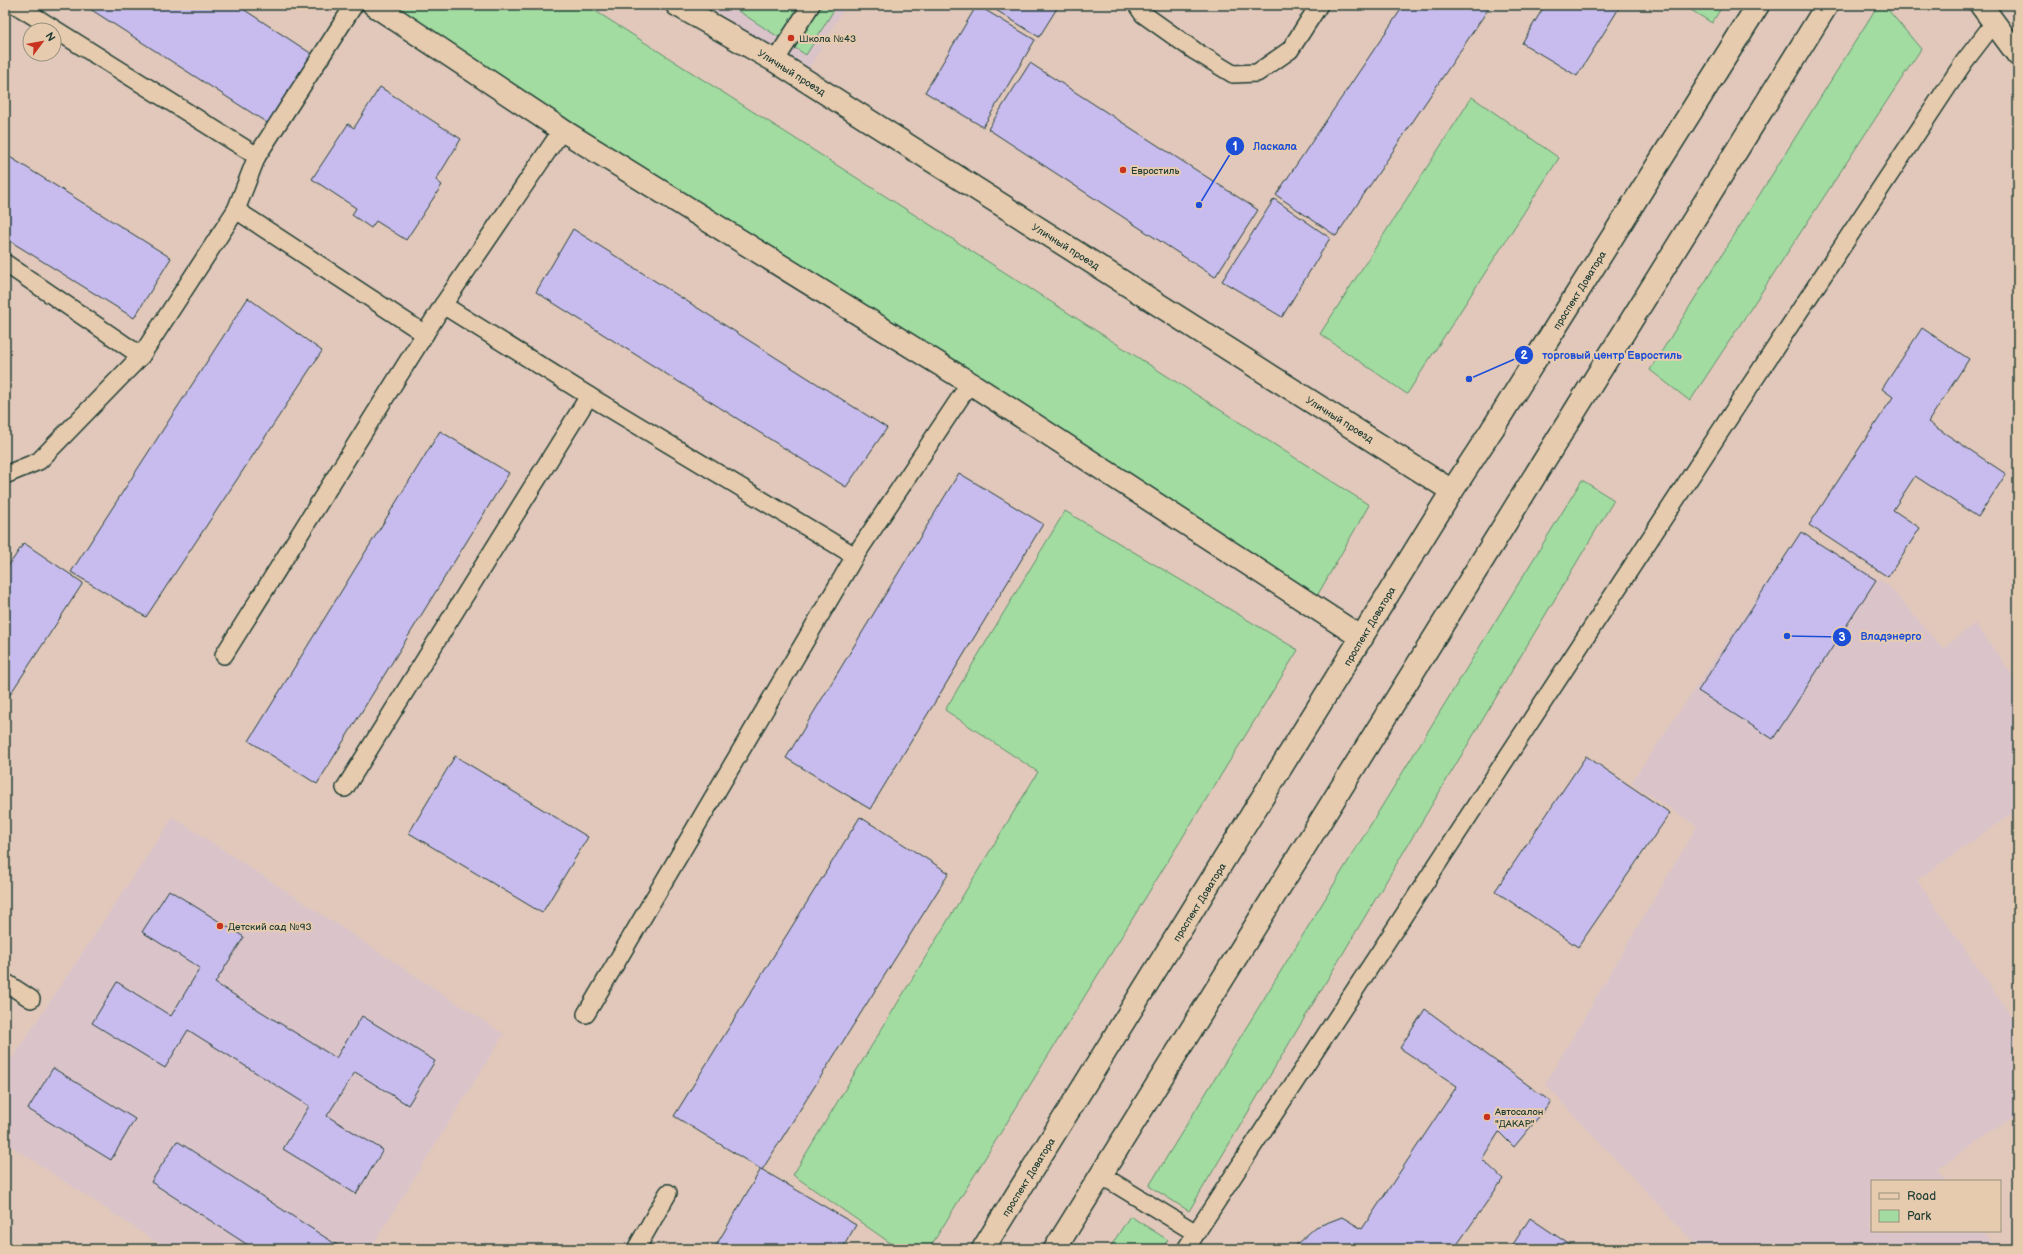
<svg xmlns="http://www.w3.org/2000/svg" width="2023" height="1254" viewBox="0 0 2023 1254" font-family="'Balsamiq Sans',sans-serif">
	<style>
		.built { fill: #dac4ca }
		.green { fill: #a2dca1; stroke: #608c6a }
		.building { fill: #c8bcee; stroke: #1f3d34 }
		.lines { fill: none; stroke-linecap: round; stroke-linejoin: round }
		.lane-casing { stroke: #1f3d34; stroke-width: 20 }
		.street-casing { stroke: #1f3d34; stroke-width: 25 }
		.secondary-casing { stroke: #1f3d34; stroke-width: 25 }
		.primary-casing { stroke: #1f3d34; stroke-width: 25 }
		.lane { stroke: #e7cbae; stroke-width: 17 }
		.street { stroke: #e7cbae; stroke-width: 22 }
		.secondary { stroke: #e7cbae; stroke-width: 22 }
		.primary { stroke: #e7cbae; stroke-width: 22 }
		.poi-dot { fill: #c8321e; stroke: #e7cbae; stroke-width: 1.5 }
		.labels { text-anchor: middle; stroke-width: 4; stroke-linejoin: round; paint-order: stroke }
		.poi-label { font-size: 10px; fill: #1f3d34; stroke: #e7cbae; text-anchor: start }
		.street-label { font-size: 10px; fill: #1f3d34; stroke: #e7cbae }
		.leader { fill: none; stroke: #1d4ed8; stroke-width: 1.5 }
		.callout-dot { fill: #1d4ed8; stroke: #e7cbae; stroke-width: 1.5 }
		.mark-label { font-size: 12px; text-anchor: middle; font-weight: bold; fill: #fff }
		.callout-label { font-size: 11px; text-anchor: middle; font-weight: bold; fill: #1d4ed8; stroke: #e7cbae; stroke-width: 4; stroke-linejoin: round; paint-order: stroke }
	</style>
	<rect width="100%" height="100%" fill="#e1c8bb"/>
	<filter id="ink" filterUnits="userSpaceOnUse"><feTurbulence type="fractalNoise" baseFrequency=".025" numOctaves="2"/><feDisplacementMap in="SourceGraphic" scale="8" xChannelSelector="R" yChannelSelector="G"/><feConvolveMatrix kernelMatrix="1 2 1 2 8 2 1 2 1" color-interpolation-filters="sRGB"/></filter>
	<g filter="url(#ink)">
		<g class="built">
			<path d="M705 5H846L807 71Z"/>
			<path d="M1801 532 1888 585 1943 649 1975 623 2018 683V809L1917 880 2018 1026V1114L1937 1169 1946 1181H1872V1231H1983L1996 1249H1700L1545 1084 1697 826 1631 783Z"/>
			<path d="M173 817 504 1034 370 1249H167L5 1142V1069Z"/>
		</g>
		<g class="green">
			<path d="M388 5H586L1369 505 1317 596Z"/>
			<path d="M729 5H837L806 55Z"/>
			<path d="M1683 5H1723L1712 23Z"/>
			<path d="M1878 5H1884L1921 49 1690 401 1650 370Z"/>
			<path d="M1472 97 1559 158 1407 394 1320 334Z"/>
			<path d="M1582 480 1614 500 1189 1211 1149 1186Z"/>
			<path d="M1065 511 1298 650 929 1249H899L793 1175 1038 772 945 710Z"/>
			<path d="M1130 1216 1168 1240 1162 1249H1109Z"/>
		</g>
		<g class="building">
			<path d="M84 5H237L318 58 272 126Z"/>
			<path d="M977 5 1035 40 983 127 925 92Z"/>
			<path d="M988 5H1059L1039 37Z"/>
			<path d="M1404 5H1491L1336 236 1276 195Z"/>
			<path d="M1545 5H1621L1577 76 1522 43Z"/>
			<path d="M1030 63 1258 210 1215 277 988 129Z"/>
			<path d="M380 87 461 139 436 180 442 185 406 240 376 221 371 228 352 215 356 208 312 179 348 124 354 128Z"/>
			<path d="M5 154 171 258 134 318 5 238Z"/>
			<path d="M1274 199 1330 238 1282 317 1222 281Z"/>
			<path d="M573 229 887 428 846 487 536 292Z"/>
			<path d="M248 298 322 351 146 617 71 572Z"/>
			<path d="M1922 328 1969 359 1928 422 2006 474 1978 517 1915 476 1893 510 1920 528 1888 577 1809 525 1893 397 1882 389Z"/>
			<path d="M440 431 509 473 317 784 249 741Z"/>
			<path d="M959 473 1043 524 870 809 786 758Z"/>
			<path d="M1801 532 1876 580 1773 739 1698 691Z"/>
			<path d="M24 543 83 583 5 702V571Z"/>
			<path d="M455 756 588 837 542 913 409 833Z"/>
			<path d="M1586 756 1670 813 1578 947 1495 891Z"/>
			<path d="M860 817 949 873 762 1170 674 1116Z"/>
			<path d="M169 890 244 937 215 983 336 1058 362 1016 435 1061 408 1105 355 1072 327 1116 383 1150 356 1194 283 1149 309 1106 188 1030 165 1068 92 1023 117 982 171 1016 200 968 142 932Z"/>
			<path d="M1425 1009 1551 1102 1514 1147 1499 1132 1482 1159 1503 1179 1454 1249H1291L1316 1227 1342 1217 1362 1229 1457 1086 1400 1048Z"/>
			<path d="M53 1068 135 1119 111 1160 28 1109Z"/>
			<path d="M177 1141 340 1247 339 1249H254L151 1182Z"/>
			<path d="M761 1169 856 1225 842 1249H714Z"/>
			<path d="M1530 1218 1576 1249H1510Z"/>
		</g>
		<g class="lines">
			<defs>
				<g id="lane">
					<path d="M16 5 257 156"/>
					<path d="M1137 5 1143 14 1195 51 1233 74 1257 73 1290 50 1319 5"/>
					<path d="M775 61 811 5"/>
					<path d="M236 210 425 334"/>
					<path d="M5 263 141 356"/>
					<path d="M443 305 589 396"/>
					<path d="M5 475 39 461 141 356 236 210 257 156 354 5"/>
					<path d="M224 655 443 305 562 130"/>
					<path d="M345 788 589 396 855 556"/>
					<path d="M5 982 31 999"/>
					<path d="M586 1014 855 556 970 383"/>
					<path d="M1101 1175 1196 1233 1744 395 1964 62 1994 23"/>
					<path d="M636 1249 668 1193"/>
					<path d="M1186 1249 1196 1233"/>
				</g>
				<g id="street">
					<path d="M374 5 562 130 970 383 1362 638"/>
					<path d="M677 5 775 61 1452 491"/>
				</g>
				<g id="secondary">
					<path d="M1981 5 2018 55"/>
					<path d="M1493 428 1537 357"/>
				</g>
				<g id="primary">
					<path d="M1537 357 1758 5"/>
					<path d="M983 1249 1452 491 1493 428"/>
					<path d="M1055 1249 1827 5"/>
				</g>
			</defs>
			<use href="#lane" class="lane-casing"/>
			<use href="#street" class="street-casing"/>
			<use href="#secondary" class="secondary-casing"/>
			<use href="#primary" class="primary-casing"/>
			<use href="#lane" class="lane"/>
			<use href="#street" class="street"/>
			<use href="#secondary" class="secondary"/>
			<use href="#primary" class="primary"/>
		</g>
	</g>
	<g class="poi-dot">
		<circle cx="791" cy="38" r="4"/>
		<circle cx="1123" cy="170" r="4"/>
		<circle cx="220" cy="926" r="4"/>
		<circle cx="1487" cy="1117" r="4"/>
	</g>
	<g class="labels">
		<g class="poi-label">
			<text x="799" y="42">Школа №43</text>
			<text x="1131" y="174">Евростиль</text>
			<text x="228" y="930">Детский сад №93</text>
			<text x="1495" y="1115">Автосалон<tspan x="1495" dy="12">"ДАКАР"</tspan></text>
		</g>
		<g class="street-label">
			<text transform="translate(792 72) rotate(32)" y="4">Уличный проезд</text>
			<text transform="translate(1066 246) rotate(32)" y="4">Уличный проезд</text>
			<text transform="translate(1579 290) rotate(-58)" y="4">проспект Доватора</text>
			<text transform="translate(1340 419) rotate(32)" y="4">Уличный проезд</text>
			<text transform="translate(1369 626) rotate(-59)" y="4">проспект Доватора</text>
			<text transform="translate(1199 902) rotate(-58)" y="4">проспект Доватора</text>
			<text transform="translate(1028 1177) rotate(-58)" y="4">проспект Доватора</text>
		</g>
	</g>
	<path class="leader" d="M1199 205L1235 146M1469 379L1524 355M1787 636L1842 637"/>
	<g class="callout-dot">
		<circle cx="1199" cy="205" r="4"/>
		<circle cx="1469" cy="379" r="4"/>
		<circle cx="1787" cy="636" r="4"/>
		<circle cx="1235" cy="146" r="10"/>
		<circle cx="1524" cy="355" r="10"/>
		<circle cx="1842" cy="637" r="10"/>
	</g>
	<g class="mark-label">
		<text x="1235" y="150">1</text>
		<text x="1524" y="359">2</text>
		<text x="1842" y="641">3</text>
	</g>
	<g class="callout-label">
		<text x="1275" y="150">Ласкала</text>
		<text x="1612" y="359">торговый центр Евростиль</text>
		<text x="1891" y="640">Владэнерго</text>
	</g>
	<rect width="2023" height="1254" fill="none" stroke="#e7cbae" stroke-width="20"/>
	<rect x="10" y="10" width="2003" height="1234" fill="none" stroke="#1f3d34" stroke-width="1.5" filter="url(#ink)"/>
	<rect x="1871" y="1180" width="130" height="52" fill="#e7cbae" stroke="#97927d"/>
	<rect x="1879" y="1193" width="20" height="6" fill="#e7cbae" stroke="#97927d"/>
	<text x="1907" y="1200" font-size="12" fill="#1f3d34">Road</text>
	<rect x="1879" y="1210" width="20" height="12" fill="#a2dca1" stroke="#97927d"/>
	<text x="1907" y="1220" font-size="12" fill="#1f3d34">Park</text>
	<g transform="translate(42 42) rotate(58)"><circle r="19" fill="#e7cbae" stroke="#97927d"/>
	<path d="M0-3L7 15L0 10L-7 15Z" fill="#c8321e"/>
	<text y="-6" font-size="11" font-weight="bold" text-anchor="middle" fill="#1f3d34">N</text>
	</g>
</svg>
